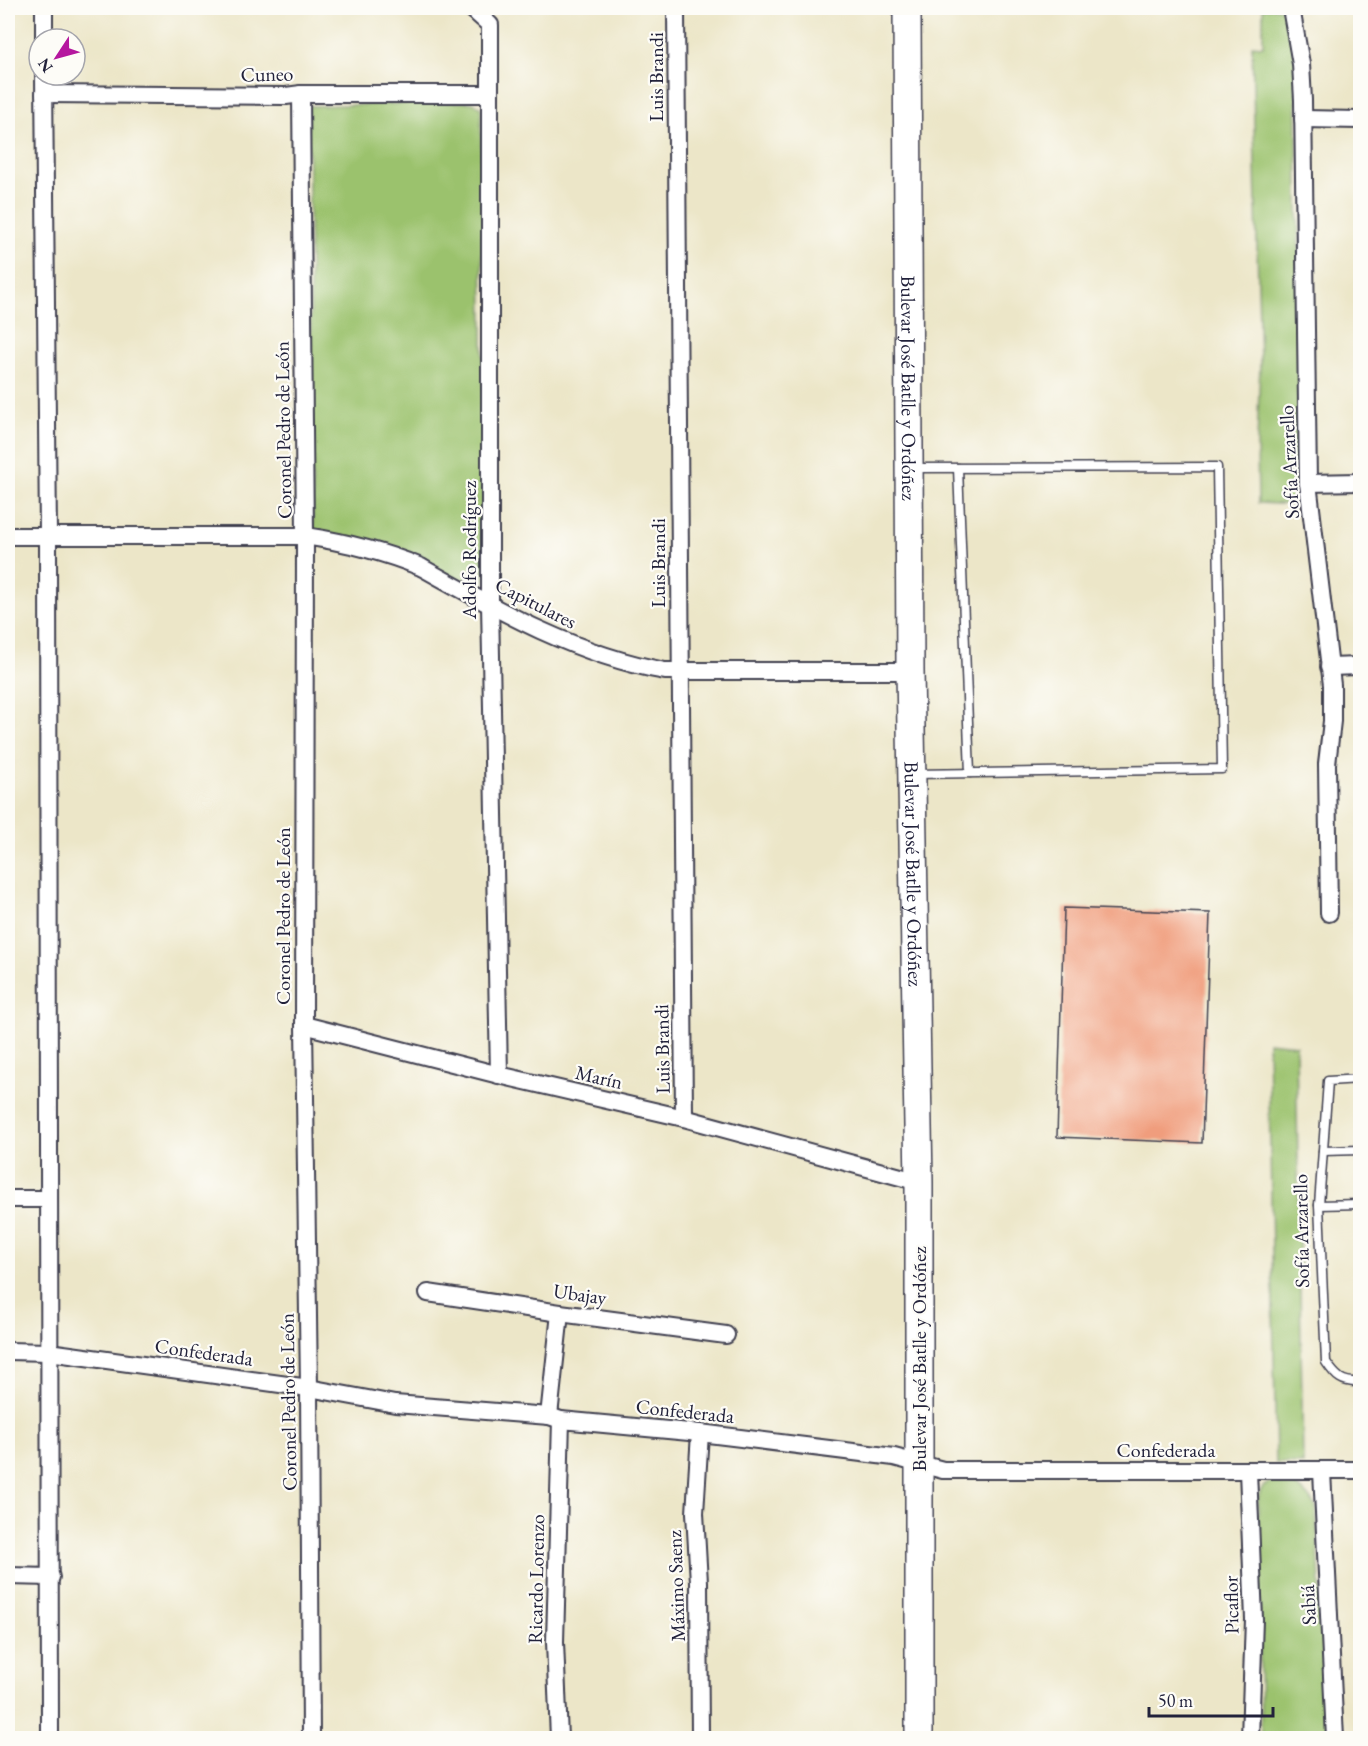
<svg xmlns="http://www.w3.org/2000/svg" width="1368" height="1746" viewBox="0 0 1368 1746" font-family="'EB Garamond',serif">
	<style>
		.green { fill: #9bc26d; stroke: #5e7254; stroke-width: 1.5 }
		.building { fill: #f09d7d }
		.lines { fill: none; stroke-linecap: round; stroke-linejoin: round }
		.service-casing { stroke: #403f50; stroke-width: 11 }
		.minor-casing { stroke: #403f50; stroke-width: 20 }
		.primary-casing { stroke: #403f50; stroke-width: 30 }
		.service { stroke: #fff; stroke-width: 8 }
		.minor { stroke: #fff; stroke-width: 16 }
		.primary { stroke: #fff; stroke-width: 27 }
		.labels { text-anchor: middle; stroke-width: 4.5; stroke-linejoin: round; paint-order: stroke }
		.street-label { font-size: 20px; fill: #22223b; stroke: #fdfcf7 }
	</style>
	<rect width="100%" height="100%" fill="#fdfcf7"/>
	<filter id="ink" filterUnits="userSpaceOnUse"><feTurbulence type="fractalNoise" baseFrequency=".0167" numOctaves="2"/><feDisplacementMap in="SourceGraphic" scale="12" xChannelSelector="R" yChannelSelector="G"/><feConvolveMatrix kernelMatrix="1 2 1 2 8 2 1 2 1" color-interpolation-filters="sRGB"/></filter>
	<filter id="wash" filterUnits="userSpaceOnUse"><feTurbulence type="fractalNoise" baseFrequency=".008" numOctaves="4" result="noise"/><feDisplacementMap in="SourceGraphic" scale="24" xChannelSelector="R" yChannelSelector="G"/><feGaussianBlur stdDeviation="1.35" result="paint"/><feColorMatrix in="noise" values="0 0 0 0 0 0 0 0 0 0 0 0 0 0 0 0 0 1.4 0 .05"/><feComposite in="paint" operator="in"/></filter>
	<g filter="url(#wash)">
		<rect width="100%" height="100%" fill="#ece6c8"/>
		<g class="green">
			<path d="M1263 8H1286L1296 51 1301 421 1300 505 1258 503 1257 443 1260 364 1252 45 1263 46Z"/>
			<path d="M466 102 475 103 481 108 485 561 483 586 478 590 313 530 308 106Z"/>
			<path d="M1268 1042 1296 1045 1303 1464 1276 1463Z"/>
			<path d="M1275 1481C1297 1483 1303 1489 1316 1507L1328 1738H1261L1258 1499C1260 1488 1264 1484 1275 1481Z"/>
		</g>
		<g id="blocks">
			<path class="building" d="M1064 908 1210 913 1202 1143 1057 1137Z"/>
		</g>
	</g>
	<g filter="url(#ink)">
		<use href="#blocks" fill-opacity="0" stroke="#403f50" stroke-width="1.5"/>
		<g class="lines">
			<defs>
				<g id="service">
					<path d="M913 468 1217 467 1222 769 915 774"/>
					<path d="M958 468 970 773"/>
					<path d="M1360 1079 1328 1081 1319 1205 1326 1362C1336 1377 1342 1383 1360 1382"/>
					<path d="M1323 1151 1360 1150"/>
					<path d="M1319 1205 1360 1204"/>
				</g>
				<g id="minor">
					<path d="M44 8V39"/>
					<path d="M471 8 490 25V604L499 1075"/>
					<path d="M676 8 684 1118"/>
					<path d="M1291 8 1301 64 1303 100 1308 483 1332 685V721L1327 764 1329 913"/>
					<path d="M44 75 48 536 50 1738"/>
					<path d="M44 94 286 96 301 94H490"/>
					<path d="M301 94 305 536 304 1025 309 1388 311 1738"/>
					<path d="M1303 119 1360 120"/>
					<path d="M1308 483 1360 482"/>
					<path d="M8 536H305C345 542 384 552 421 567 499 611 576 655 665 671H910"/>
					<path d="M1329 667 1360 666"/>
					<path d="M304 1025 499 1075 684 1118 919 1182"/>
					<path d="M8 1199H48"/>
					<path d="M428 1293 560 1313 726 1335"/>
					<path d="M8 1351 49 1352 309 1388 395 1404 549 1416 561 1420 700 1433 894 1457 943 1470H1360"/>
					<path d="M549 1416 560 1313"/>
					<path d="M1248 1471 1254 1619 1250 1738"/>
					<path d="M1322 1471 1335 1738"/>
					<path d="M8 1576 51 1577"/>
					<path d="M559 1738 555 1642 561 1420"/>
					<path d="M700 1738 699 1582 695 1513 700 1433"/>
				</g>
				<g id="primary">
					<path id="s1" d="M907 8 910 671 919 1182V1738"/>
				</g>
			</defs>
			<use href="#service" class="service-casing"/>
			<use href="#minor" class="minor-casing"/>
			<use href="#primary" class="primary-casing"/>
			<use href="#service" class="service"/>
			<use href="#minor" class="minor"/>
			<use href="#primary" class="primary"/>
		</g>
	</g>
	<g class="labels">
		<g class="street-label">
			<text transform="translate(267 74) rotate(-1)" y="7">Cuneo</text>
			<text transform="translate(656 77) rotate(-90)" y="7">Luis Brandi</text>
			<text dy="7" stroke="none"><textPath href="#s1" startOffset="380">Bulevar José Batlle y Ordóñez</textPath></text>
			<text transform="translate(283 430) rotate(-91)" y="7">Coronel Pedro de León</text>
			<text transform="translate(1289 462) rotate(-93)" y="7">Sofía Arzarello</text>
			<text transform="translate(469 550) rotate(-90)" y="7">Adolfo Rodríguez</text>
			<text transform="translate(658 563) rotate(-90)" y="7">Luis Brandi</text>
			<text transform="translate(536 603) rotate(27)" y="7">Capitulares</text>
			<text dy="7" stroke="none"><textPath href="#s1" startOffset="866">Bulevar José Batlle y Ordóñez</textPath></text>
			<text transform="translate(283 916) rotate(-90)" y="7">Coronel Pedro de León</text>
			<text transform="translate(662 1049) rotate(-91)" y="7">Luis Brandi</text>
			<text transform="translate(599 1077) rotate(13)" y="7">Marín</text>
			<text transform="translate(1301 1231) rotate(-91)" y="7">Sofía Arzarello</text>
			<text transform="translate(580 1294) rotate(8)" y="7">Ubajay</text>
			<text transform="translate(204 1352) rotate(8)" y="7">Confederada</text>
			<text transform="translate(919 1359) rotate(-90)" y="7">Bulevar José Batlle y Ordóñez</text>
			<text transform="translate(288 1402) rotate(-91)" y="7">Coronel Pedro de León</text>
			<text transform="translate(685 1411) rotate(6)" y="7">Confederada</text>
			<text x="1166" y="1457">Confederada</text>
			<text transform="translate(536 1579) rotate(-89)" y="7">Ricardo Lorenzo</text>
			<text transform="translate(676 1586) rotate(-92)" y="7">Máximo Saenz</text>
			<text transform="translate(1231 1605) rotate(-91)" y="7">Picaflor</text>
			<text transform="translate(1308 1605) rotate(-93)" y="7">Sabiá</text>
		</g>
	</g>
	<rect width="1368" height="1746" fill="none" stroke="#fdfcf7" stroke-width="30"/>
	<g transform="translate(57 57) rotate(234)"><circle r="28" fill="#fdfcf7" stroke="#a5a5ac" stroke-width="1.5"/>
	<path d="M0-4.5L10 22L0 15L-10 22Z" fill="#b5179e"/>
	<text y="-9" font-size="16" font-weight="bold" text-anchor="middle" fill="#22223b">N</text>
	</g>
	<path d="M1149 1707v9h124v-9" fill="none" stroke="#22223b" stroke-width="3"/>
	<text x="1158" y="1707" font-size="18" fill="#22223b" stroke="#fdfcf7" stroke-width="4.5" paint-order="stroke">50 m</text>
</svg>
